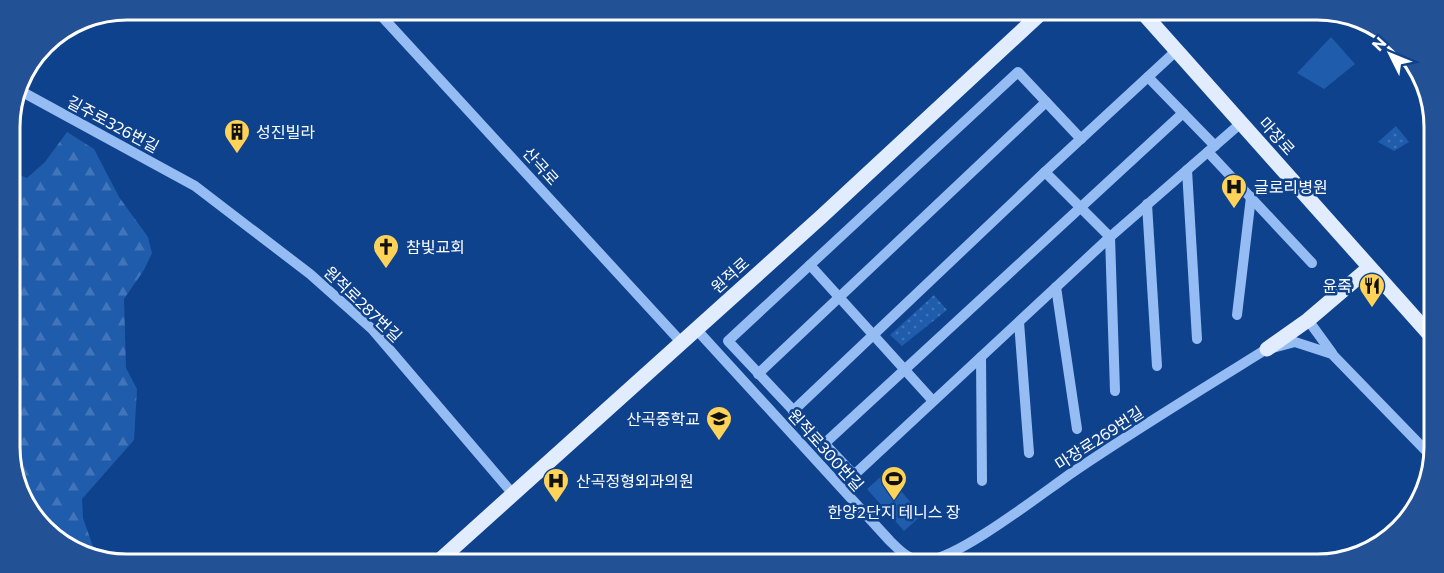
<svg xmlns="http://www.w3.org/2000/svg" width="1444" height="573" viewBox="0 0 1444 573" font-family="Commissioner,'Noto Sans KR',sans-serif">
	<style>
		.grass { fill: #205cac }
		.forest { fill: url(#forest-firs) }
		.park { fill: url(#park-dots) }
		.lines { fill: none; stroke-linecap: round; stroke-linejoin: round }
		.minor { stroke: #95bdf3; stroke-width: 10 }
		.major { stroke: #e1ecff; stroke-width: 15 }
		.labels { text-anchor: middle; stroke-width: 5; stroke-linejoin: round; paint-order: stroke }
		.street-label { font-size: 16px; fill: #fff; stroke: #0f428d }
		.poi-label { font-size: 16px; fill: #fff; stroke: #0f428d; text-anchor: start }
		.rim { fill: none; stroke: #fff; stroke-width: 3 }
	</style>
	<defs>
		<pattern id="forest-firs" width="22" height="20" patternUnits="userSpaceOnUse" patternTransform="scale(1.5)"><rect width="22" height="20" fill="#205cac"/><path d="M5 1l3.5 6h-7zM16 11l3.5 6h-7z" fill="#4174b8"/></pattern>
		<pattern id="park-dots" width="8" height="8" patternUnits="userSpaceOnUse" patternTransform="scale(1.5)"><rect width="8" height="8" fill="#205cac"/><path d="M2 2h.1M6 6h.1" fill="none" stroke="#4174b8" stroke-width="1.8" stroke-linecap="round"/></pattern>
	</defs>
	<rect width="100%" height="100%" fill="#0f428d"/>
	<g class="grass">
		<path d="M1331 37 1355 64 1324 89 1297 73Z"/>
		<path d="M885 473 922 515 904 531 867 489Z"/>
	</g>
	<path class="forest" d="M67 132 94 149 119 197 148 237 152 253 144 270 124 299 126 368 137 389 134 440 82 499 83 518 97 558H88L38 524 11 469 10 171 27 178 45 162Z"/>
	<g class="park">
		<path d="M1396 126 1409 142 1394 151 1378 142Z"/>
		<path d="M934 295 947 310 902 346 890 335Z"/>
	</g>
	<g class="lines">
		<g class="minor">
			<path d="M376 10 682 343"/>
			<path d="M1176 51 1045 172 1110 237 1241 123"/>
			<path d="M1148 77 1215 146"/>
			<path d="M17 89 195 186 310 274 372 329 513 494"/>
			<path d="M1081 139 1018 72 728 341 854 475 1110 237"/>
			<path d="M1208 152 1312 263"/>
			<path d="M1187 170 1197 339"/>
			<path d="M1147 204 1157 366"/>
			<path d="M1110 237 1115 391"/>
			<path d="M810 265 933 401"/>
			<path d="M1056 287 1077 429"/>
			<path d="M1237 315 1251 197"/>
			<path d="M1308 320 1332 353"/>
			<path d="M1019 322 1029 453"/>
			<path d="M696 329 890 541C902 553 910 562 929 560 961 557 1045 491 1076 470 1138 428 1202 389 1265 350L1295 342 1332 354 1429 454"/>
			<path d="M981 357 982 481"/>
			<path d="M758 374 1046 102"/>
			<path d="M793 411 1045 172"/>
			<path d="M824 444 1183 113"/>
		</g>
		<g class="major">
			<path d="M1144 14 1431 336"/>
			<path d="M1267 349 1308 320 1369 268"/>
			<path d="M441 559 821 217 1040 14"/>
		</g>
	</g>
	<defs>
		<symbol id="building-pin" viewBox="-11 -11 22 30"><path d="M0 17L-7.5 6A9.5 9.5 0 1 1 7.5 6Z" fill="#ffd357" stroke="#0f428d"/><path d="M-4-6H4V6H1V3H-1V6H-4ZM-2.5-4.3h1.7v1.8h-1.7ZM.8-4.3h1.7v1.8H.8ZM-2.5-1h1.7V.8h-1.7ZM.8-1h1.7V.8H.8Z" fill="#111"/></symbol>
		<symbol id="hospital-pin" viewBox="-11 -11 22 30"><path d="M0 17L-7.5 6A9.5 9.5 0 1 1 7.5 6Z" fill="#ffd357" stroke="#0f428d"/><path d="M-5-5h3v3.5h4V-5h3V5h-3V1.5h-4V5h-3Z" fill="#111"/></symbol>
		<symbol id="church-pin" viewBox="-11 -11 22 30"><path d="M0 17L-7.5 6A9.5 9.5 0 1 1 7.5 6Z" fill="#ffd357" stroke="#0f428d"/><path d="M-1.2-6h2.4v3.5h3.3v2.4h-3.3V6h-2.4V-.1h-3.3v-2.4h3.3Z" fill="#111"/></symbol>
		<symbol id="restaurant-pin" viewBox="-11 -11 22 30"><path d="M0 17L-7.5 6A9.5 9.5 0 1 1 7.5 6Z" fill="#ffd357" stroke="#0f428d"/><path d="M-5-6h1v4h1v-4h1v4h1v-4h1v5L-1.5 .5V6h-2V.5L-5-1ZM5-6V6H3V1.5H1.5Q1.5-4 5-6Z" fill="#111"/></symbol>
		<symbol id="school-pin" viewBox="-11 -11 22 30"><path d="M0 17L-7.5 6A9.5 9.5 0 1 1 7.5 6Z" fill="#ffd357" stroke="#0f428d"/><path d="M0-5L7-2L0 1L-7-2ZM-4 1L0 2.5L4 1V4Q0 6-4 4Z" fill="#111"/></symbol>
		<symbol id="stadium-pin" viewBox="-11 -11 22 30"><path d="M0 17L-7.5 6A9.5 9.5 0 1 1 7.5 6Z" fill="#ffd357" stroke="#0f428d"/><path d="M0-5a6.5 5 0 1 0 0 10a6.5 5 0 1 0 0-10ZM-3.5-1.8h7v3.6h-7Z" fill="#111"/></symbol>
	</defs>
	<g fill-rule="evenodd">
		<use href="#building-pin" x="222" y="117" width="30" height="40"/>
		<use href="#hospital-pin" x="1219" y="172" width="30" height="40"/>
		<use href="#church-pin" x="371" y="232" width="30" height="40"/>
		<use href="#restaurant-pin" x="1357" y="271" width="30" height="40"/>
		<use href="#school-pin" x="704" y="404" width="30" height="40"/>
		<use href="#stadium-pin" x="879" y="464" width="30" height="40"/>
		<use href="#hospital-pin" x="541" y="466" width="30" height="40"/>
	</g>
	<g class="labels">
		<g class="street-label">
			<text transform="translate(113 124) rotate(28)" y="6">길주로326번길</text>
			<text transform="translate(1277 136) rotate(48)" y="6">마장로</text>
			<text transform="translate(541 166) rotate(48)" y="6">산곡로</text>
			<text transform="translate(730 275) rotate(-42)" y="6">원적로</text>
			<text transform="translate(363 304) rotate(44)" y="6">원적로287번길</text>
			<text transform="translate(1099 438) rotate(-33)" y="6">마장로269번길</text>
			<text transform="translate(826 450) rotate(48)" y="6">원적로300번길</text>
		</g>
		<g class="poi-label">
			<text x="256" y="138">성진빌라</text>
			<text x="1254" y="193">글로리병원</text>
			<text x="406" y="253">참빛교회</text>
			<text x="1352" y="292" text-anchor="end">윤죽</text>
			<text x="700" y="425" text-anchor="end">산곡중학교</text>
			<text x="576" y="487">산곡정형외과의원</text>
			<text x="894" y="518" text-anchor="middle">한양2단지 테니스 장</text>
		</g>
	</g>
	<path d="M0 0H1444V573H0ZM127 20H1317A107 107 0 0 1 1424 127V447A107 107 0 0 1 1317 554H127A107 107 0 0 1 20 447V127A107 107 0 0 1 127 20Z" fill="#225196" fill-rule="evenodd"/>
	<path class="rim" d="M127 20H1317A107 107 0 0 1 1424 127V447A107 107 0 0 1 1317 554H127A107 107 0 0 1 20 447V127A107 107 0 0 1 127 20Z"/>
	<g transform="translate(1390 54) rotate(313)" stroke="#0f428d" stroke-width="4.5" paint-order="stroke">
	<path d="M0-4.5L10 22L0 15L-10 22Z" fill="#ffffff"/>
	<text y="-9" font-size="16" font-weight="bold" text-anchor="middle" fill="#ffffff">N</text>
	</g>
</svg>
